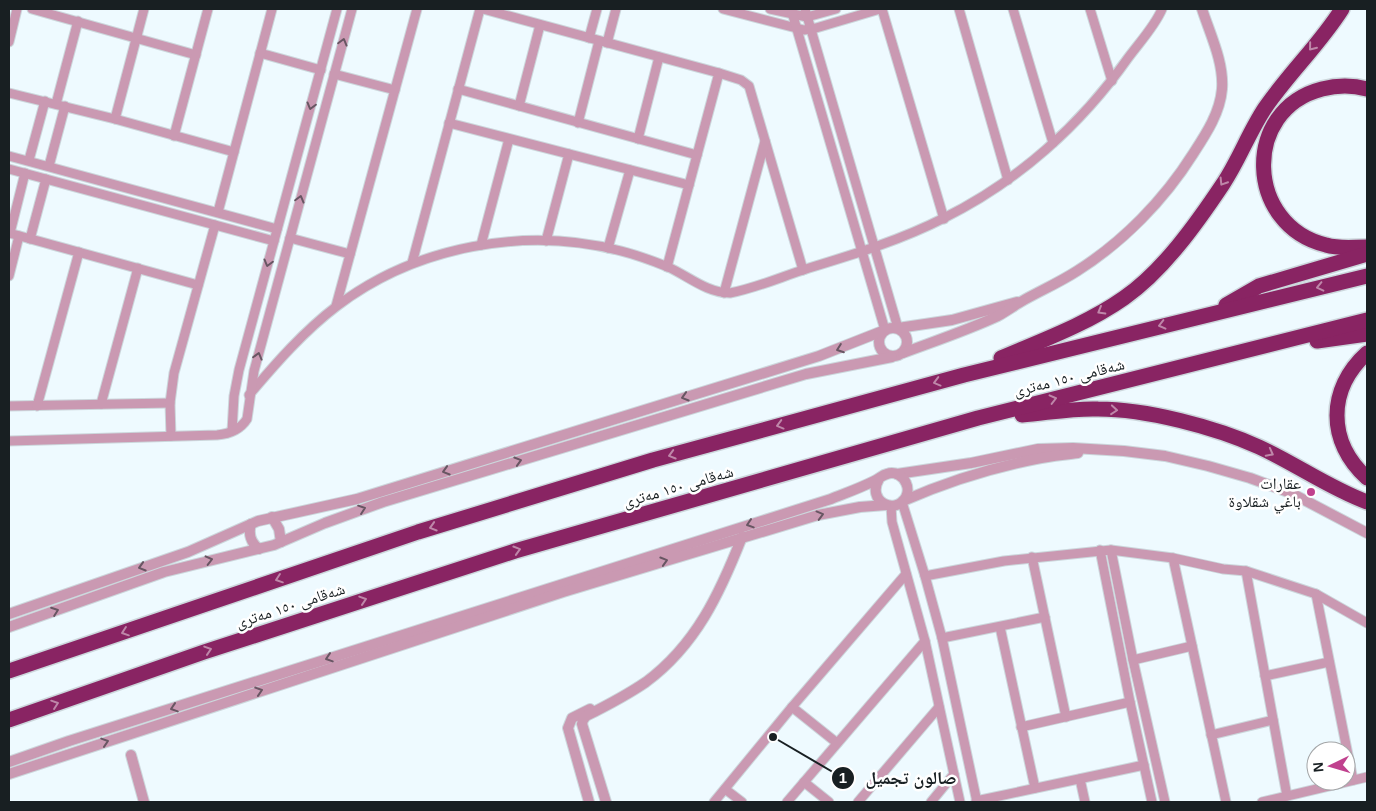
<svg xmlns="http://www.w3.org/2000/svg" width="1376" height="811" viewBox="0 0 1376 811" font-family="Arial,'Noto Naskh Arabic',sans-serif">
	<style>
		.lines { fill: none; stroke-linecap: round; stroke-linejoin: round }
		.minor-casing { stroke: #ccd7dc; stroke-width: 11 }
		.tertiary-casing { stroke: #ccd7dc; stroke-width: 12 }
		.motorway-casing { stroke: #ccd7dc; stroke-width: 18 }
		.minor { stroke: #ca99b2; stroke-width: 9 }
		.tertiary { stroke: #ca99b2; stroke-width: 10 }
		.motorway { stroke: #892463; stroke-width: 15 }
		.oneway { stroke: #685663 }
		.oneway2 { stroke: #be87a9 }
		.poi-dot { fill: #c0418e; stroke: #fff; stroke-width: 2 }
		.labels { text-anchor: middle; stroke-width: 5; stroke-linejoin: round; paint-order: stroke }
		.street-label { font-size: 16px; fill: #181f22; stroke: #fff }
		.poi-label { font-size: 16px; fill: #181f22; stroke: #fff; text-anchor: end }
		.leader { fill: none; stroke: #181f22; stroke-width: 2 }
		.callout-dot { fill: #181f22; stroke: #fff; stroke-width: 2 }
		.mark-label { font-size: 15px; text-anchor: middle; font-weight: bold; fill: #fff }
		.callout-label { font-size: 18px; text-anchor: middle; font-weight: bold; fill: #181f22; stroke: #fff; stroke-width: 5; stroke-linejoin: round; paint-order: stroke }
	</style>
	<rect width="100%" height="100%" fill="#eefaff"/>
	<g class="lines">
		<defs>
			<g id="minor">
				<path d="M32 9 196 55"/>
				<path d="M483 9 719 73 741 80 749 86 803 270"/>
				<path d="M723 9 804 30 816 28 880 9"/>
				<path d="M770 9 807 17 836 9"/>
				<path d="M791 9 885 330"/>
				<path d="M805 9 898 328"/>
				<path d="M882 9 944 219"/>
				<path d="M959 9 1008 180"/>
				<path d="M1013 9 1053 143"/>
				<path d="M1090 9 1112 81"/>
				<path d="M589 38 597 9"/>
				<path d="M9 42 17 9"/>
				<path d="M607 43 616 9"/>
				<path d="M260 53 321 70"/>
				<path d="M334 74 395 90"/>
				<path d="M458 89 697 155"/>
				<path d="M9 93 115 119 234 152"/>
				<path d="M56 104 78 21"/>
				<path d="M519 106 540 25"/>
				<path d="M115 119 144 9"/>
				<path d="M449 123 689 185"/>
				<path d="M578 123 599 41"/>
				<path d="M174 136 208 9"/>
				<path d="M638 139 659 57"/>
				<path d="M9 156 277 229"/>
				<path d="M29 160 45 101"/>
				<path d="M49 166 65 106"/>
				<path d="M9 169 274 241"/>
				<path d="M218 212 272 9"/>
				<path d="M9 233 198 285"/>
				<path d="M10 233 25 173"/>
				<path d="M290 238 350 254"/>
				<path d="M30 239 46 179"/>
				<path d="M546 241 569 154"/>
				<path d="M481 245 509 139"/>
				<path d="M608 248 630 170"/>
				<path d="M412 263 480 9"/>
				<path d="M667 267 719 73"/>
				<path d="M9 276 19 236"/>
				<path d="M724 293 765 141"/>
				<path d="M336 306 417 9"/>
				<path d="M249 395C276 363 304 331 337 306 416 246 525 226 621 251 637 255 653 261 668 267 688 276 707 293 730 293 757 288 783 276 809 268 855 254 901 240 944 218 1017 182 1081 125 1128 58 1139 43 1155 26 1162 9"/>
				<path d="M101 404 138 268"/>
				<path d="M9 406 170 403"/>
				<path d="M37 406 79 252"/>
				<path d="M232 431 234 396 239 370 337 9"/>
				<path d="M171 436 170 403 174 373 215 225"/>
				<path d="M9 441 217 435C229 434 240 430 247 419L254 371 352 9"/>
				<path d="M902 502 925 576 942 638 977 802"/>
				<path d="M891 506 892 522 925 641 960 802"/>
				<path d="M1100 550 1130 702 1152 802"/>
				<path d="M1111 550 1133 660 1165 802"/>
				<path d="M1032 557 1066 717"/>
				<path d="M1173 558 1226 802"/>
				<path d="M1246 571 1287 796"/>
				<path d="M925 576 1004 561 1111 550 1173 558 1223 569 1246 571 1316 594 1367 623"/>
				<path d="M1316 594 1353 780"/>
				<path d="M1000 627 1035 788"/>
				<path d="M942 638 1045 617"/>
				<path d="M1133 660 1192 646"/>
				<path d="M1265 676 1329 662"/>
				<path d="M792 707 837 743"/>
				<path d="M1021 727 1130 702"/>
				<path d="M1211 735 1273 720"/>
				<path d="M1080 779 1085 802"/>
				<path d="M804 782 829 802"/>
				<path d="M725 789 742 802"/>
				<path d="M976 801 1144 765"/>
				<path d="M714 802 792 707 906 574"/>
				<path d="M787 802 925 641"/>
				<path d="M858 802 939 707"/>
				<path d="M931 802 954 774"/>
				<path d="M1262 802 1367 777"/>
			</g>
			<g id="tertiary">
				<circle cx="893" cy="342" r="14"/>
				<path d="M898 328 952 320 1017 302"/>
				<path d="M903 353C935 341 968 330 998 316 1007 311 1015 305 1024 300 1042 290 1060 282 1077 271 1123 242 1164 200 1193 154 1206 134 1220 113 1222 89 1224 62 1210 34 1202 9"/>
				<path d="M897 474 971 463 1038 449 1073 448 1124 451 1165 456 1208 466 1250 478 1291 493 1367 533"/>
				<path d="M903 501C946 482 990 468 1036 459 1050 456 1064 455 1078 453"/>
				<path d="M272 517 279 529 281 542"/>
				<path d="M251 524C248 534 251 543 259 549"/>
				<path d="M9 614 188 552 258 521 357 499 819 356 885 330"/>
				<path d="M9 627 164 572 274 545 325 523 383 502 806 374 892 357"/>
				<path d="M131 755 144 802"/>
				<path d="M9 762 69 741 831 499C846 493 860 488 874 481 879 479 882 475 887 474 895 471 903 476 906 483 908 487 908 493 906 497 895 516 866 501 879 479"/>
				<path d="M9 774 563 592 818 515 860 507 886 505"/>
				<path d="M589 802 568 728 572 718 590 709"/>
				<path d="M606 802 582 724 583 720 586 716C606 706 627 695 646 682 696 645 720 593 742 537"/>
			</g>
			<g id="motorway">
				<path d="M1367 89C1353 85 1337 85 1322 89 1241 110 1246 226 1326 245 1339 249 1353 247 1367 247"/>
				<path d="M1226 305 1259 286 1367 254"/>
				<path d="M1317 341 1367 334"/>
				<path d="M1367 353C1327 389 1327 442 1367 478"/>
				<path d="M1001 358C1043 340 1087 324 1124 298 1163 271 1197 223 1223 184 1239 160 1249 132 1265 108 1289 73 1320 44 1342 9"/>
				<path d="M1022 415C1047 413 1073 408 1098 409 1146 409 1215 427 1259 447 1296 464 1329 488 1367 502"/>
				<path d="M9 671 418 532 653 460 964 375 1367 276"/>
				<path d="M9 720 204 652 515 551 978 418 1367 320"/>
			</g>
		</defs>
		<use href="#minor" class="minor-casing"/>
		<use href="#tertiary" class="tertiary-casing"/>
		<use href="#motorway" class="motorway-casing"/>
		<use href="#minor" class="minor"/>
		<use href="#tertiary" class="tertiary"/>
		<use href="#motorway" class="motorway"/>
	</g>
	<defs><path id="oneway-chevron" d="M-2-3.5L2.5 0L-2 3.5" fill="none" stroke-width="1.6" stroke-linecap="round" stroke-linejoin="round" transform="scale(1.25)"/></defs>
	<g class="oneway">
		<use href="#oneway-chevron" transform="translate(343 42) rotate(-75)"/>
		<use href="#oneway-chevron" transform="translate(311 106) rotate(105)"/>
		<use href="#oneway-chevron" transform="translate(300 199) rotate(-75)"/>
		<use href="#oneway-chevron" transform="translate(268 263) rotate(105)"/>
		<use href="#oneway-chevron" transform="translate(840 349) rotate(160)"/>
		<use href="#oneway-chevron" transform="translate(258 356) rotate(-75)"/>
		<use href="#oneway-chevron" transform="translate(685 397) rotate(163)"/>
		<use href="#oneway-chevron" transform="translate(518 461) rotate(-17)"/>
		<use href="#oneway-chevron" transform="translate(446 471) rotate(163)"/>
		<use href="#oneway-chevron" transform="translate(362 509) rotate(-19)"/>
		<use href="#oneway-chevron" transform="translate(820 515) rotate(-15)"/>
		<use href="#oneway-chevron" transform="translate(750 524) rotate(162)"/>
		<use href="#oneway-chevron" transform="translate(209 560) rotate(-14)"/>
		<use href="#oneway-chevron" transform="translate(664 561) rotate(-17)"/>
		<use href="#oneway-chevron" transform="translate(142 567) rotate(163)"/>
		<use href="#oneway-chevron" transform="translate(55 611) rotate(-20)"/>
		<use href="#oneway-chevron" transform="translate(329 658) rotate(162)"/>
		<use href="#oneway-chevron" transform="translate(259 691) rotate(-18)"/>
		<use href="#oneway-chevron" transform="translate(174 708) rotate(162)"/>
		<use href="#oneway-chevron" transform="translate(105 742) rotate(-18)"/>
	</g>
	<g class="oneway2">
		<use href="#oneway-chevron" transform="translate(1312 47) rotate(129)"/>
		<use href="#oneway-chevron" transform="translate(1223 182) rotate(122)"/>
		<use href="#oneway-chevron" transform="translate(1320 287) rotate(167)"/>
		<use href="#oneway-chevron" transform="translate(1101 311) rotate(150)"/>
		<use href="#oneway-chevron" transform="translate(1162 325) rotate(166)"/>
		<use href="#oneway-chevron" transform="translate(937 382) rotate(165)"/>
		<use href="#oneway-chevron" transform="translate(1053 399) rotate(-14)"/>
		<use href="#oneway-chevron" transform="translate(1114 410) rotate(5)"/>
		<use href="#oneway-chevron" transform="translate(780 425) rotate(165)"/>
		<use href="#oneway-chevron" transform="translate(1270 453) rotate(28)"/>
		<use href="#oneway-chevron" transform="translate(672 455) rotate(164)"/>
		<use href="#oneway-chevron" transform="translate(433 527) rotate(163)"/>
		<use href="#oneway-chevron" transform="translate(517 550) rotate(-17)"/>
		<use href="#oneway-chevron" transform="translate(279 579) rotate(161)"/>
		<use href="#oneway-chevron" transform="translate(363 600) rotate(-18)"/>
		<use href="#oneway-chevron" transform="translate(125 632) rotate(161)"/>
		<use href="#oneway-chevron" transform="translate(208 650) rotate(-18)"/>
		<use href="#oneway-chevron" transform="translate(55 704) rotate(-19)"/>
	</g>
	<circle class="poi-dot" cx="1311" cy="492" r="5"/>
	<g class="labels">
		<g class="street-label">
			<text transform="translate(1069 377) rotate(-14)" y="6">شەقامی ١٥٠ مەتری</text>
			<text transform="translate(678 486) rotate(-16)" y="6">شەقامی ١٥٠ مەتری</text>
			<text transform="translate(290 605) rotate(-18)" y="6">شەقامی ١٥٠ مەتری</text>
		</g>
		<g class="poi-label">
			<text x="1301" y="489">عقارات<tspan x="1301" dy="18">باغي شقلاوة</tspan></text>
		</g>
	</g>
	<path class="leader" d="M773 737L843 778"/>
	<g class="callout-dot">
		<circle cx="773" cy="737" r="5"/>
		<circle cx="843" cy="778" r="12"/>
	</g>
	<g class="mark-label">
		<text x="843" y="783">1</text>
	</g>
	<g class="callout-label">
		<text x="911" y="784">صالون تجميل</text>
	</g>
	<rect width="1376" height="811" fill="none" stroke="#181f22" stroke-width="20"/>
	<g transform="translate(1331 766) rotate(265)"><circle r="24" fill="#ffffff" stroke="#a3a5a7"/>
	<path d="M0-4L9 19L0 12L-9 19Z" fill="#c0418e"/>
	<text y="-8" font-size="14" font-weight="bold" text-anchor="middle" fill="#181f22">N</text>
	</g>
</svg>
